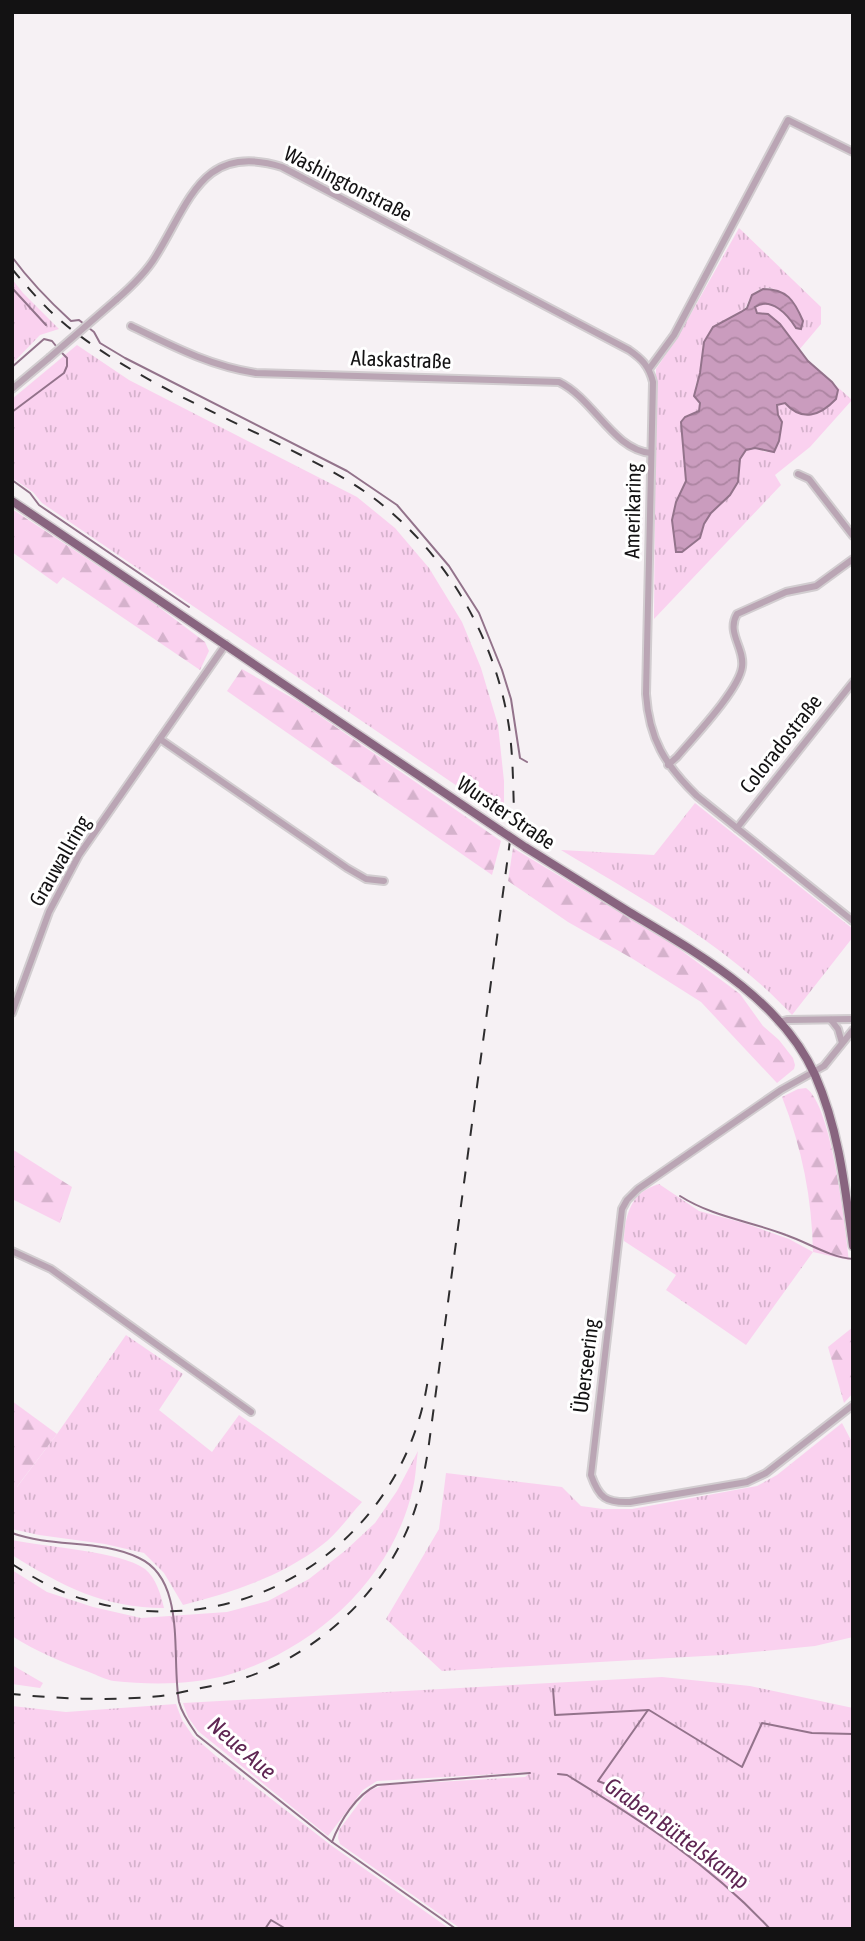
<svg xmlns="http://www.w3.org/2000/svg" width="865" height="1941" viewBox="0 0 865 1941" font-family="'Asap Condensed',sans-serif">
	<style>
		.grass { fill: url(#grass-tufts) }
		.forest { fill: url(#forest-firs) }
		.water { fill: url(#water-waves); stroke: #93738b; stroke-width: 2 }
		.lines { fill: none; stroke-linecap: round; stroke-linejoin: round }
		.stream { stroke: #93738b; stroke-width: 2 }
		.minor-casing { stroke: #d2cdd0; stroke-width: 10 }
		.major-casing { stroke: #d2cdd0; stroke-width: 11 }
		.minor { stroke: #baa5b4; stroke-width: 6 }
		.major { stroke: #88647f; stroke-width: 8 }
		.rail { stroke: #2e2d2e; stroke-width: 2; stroke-dasharray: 12 12; stroke-linecap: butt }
		.minor-bridge-casing { stroke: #d2cdd0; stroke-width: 10; stroke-linecap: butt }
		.major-bridge-casing { stroke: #d2cdd0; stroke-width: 11; stroke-linecap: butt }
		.minor-bridge { stroke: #baa5b4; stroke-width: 6 }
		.major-bridge { stroke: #88647f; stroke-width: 8 }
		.labels { text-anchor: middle; stroke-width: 6; stroke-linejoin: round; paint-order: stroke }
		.street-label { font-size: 21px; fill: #131213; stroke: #fff }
		.water-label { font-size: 23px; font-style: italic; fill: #5f2653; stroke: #fff }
	</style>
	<defs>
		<pattern id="grass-tufts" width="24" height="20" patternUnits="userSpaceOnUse" patternTransform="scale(1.75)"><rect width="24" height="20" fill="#fad1ef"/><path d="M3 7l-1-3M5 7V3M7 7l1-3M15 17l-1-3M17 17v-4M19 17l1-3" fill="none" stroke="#d5b2cc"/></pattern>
		<pattern id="forest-firs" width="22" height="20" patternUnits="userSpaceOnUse" patternTransform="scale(1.75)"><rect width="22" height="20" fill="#fad1ef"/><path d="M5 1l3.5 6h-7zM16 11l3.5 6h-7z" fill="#d5b2cc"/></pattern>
		<pattern id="water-waves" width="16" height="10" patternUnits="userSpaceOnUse" patternTransform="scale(1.75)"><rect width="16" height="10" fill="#ca9cbe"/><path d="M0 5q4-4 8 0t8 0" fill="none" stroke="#ad85a2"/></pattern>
	</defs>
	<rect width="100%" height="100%" fill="#f6f1f4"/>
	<g class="grass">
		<path d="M739 228 821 307V324L799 350 791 337 757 313 755 308C771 296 787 314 796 328L798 309C788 296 769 278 753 294 747 300 748 307 741 312 727 321 710 325 704 342 701 353 703 364 700 375 698 380 695 384 695 390 697 398 700 403 699 411L685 417 681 422 686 481 676 502 700 538 704 524 711 513 720 506 740 469V459L747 450 755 448 766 452 779 441 782 422 778 415 777 405 838 390 832 382 852 400 810 447 775 475 781 485 654 619 656 369 679 335Z"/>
		<path d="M12 279 23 293 59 329 40 335 12 364Z"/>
		<path d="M77 345 129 380 357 497 395 528 429 568 462 622 481 668 498 725 504 781V818L42 503 33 492 12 478V399Z"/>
		<path d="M695 803 853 929V937L792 1015C727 945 642 899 561 850L654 855Z"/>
		<path d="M659 1184 699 1211 744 1223 789 1239 813 1252 746 1345 666 1290 676 1275 624 1241C625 1214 631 1192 659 1184Z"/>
		<path d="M126 1335 183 1374 159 1410 212 1452 239 1415 362 1502C349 1516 337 1534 322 1545 281 1577 232 1592 183 1605L164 1573 144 1553 105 1544 39 1535 12 1529V1485L17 1487 57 1434Z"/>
		<path d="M842 1423 853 1444V1637L815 1646 722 1655 442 1671 386 1619 439 1529 446 1473 562 1487 581 1506 603 1509H632L757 1486 777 1475Z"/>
		<path d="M418 1451C416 1463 416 1476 413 1488 393 1578 316 1648 231 1674 195 1685 151 1685 114 1681 106 1680 97 1675 89 1672 62 1662 37 1652 12 1636V1570L47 1592 93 1607 141 1618 227 1612 268 1601 309 1579 346 1550 375 1523 397 1491Z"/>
		<path d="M12 1540C45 1547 120 1551 145 1569 156 1578 161 1595 164 1608 104 1608 62 1586 12 1555Z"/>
		<path d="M12 1665 43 1683 40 1688 12 1684Z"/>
		<path d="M662 1677 750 1686 853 1708V1929H461L340 1844 338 1838 339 1830 368 1791 384 1785 525 1777 531 1772 377 1781 363 1790 328 1836 198 1731 188 1717 183 1703Z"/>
		<path d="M176 1704 182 1720 193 1736 216 1756 332 1846 450 1929H12V1706L66 1712Z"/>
	</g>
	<g class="forest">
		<path d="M12 509 148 599 205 642 209 651 200 670 63 577 57 584 12 552Z"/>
		<path d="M242 669 301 703 501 841 492 875 227 691Z"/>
		<path d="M513 848 674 945 740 994 763 1026 779 1040 793 1058 795 1065 794 1069 777 1083 701 1002 633 959 568 922 508 881Z"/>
		<path d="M806 1088C832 1105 845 1227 849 1260L813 1252C812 1198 802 1148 782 1097L798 1089Z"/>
		<path d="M12 1149 72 1187 60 1223 12 1199Z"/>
		<path d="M853 1327V1393L844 1403 828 1347Z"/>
		<path d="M12 1401 57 1434 16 1488 12 1485Z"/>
	</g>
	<path class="water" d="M763 289C787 289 794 300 803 321L801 329 796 328C788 315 771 296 755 307L757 313 768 314 780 324 808 361 832 382 838 390 836 399C820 416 802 422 785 403L777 405 778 415 782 422 779 441 774 452 755 448 746 450 740 459 738 482 730 495 711 513 704 524 700 538 682 552H676L672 520 676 502 686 481 681 422 685 417 699 411 700 403 694 396 700 373 704 342 713 327 741 312 747 308 752 295Z"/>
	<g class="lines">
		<g class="stream">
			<path d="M12 257C29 280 49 301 71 321L79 320 94 332 100 343 125 358 347 471 397 505 449 566 479 613 502 670 511 699 520 758 527 762"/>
			<path d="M12 288 46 325"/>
			<path d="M12 367 44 339 52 341 56 346"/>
			<path d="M12 412 64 373 67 366V358L60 351"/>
			<path d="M12 480 30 493 39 505 189 607"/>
			<path d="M680 1196C713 1217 750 1221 786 1235 809 1243 829 1257 853 1259"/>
			<path d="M12 1533C53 1548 101 1539 139 1558 187 1580 171 1658 179 1702 182 1714 190 1725 197 1735L332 1842 456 1929"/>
			<path d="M553 1689 555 1715 649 1710 742 1767 762 1723 812 1733 853 1734"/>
			<path d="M648 1710 598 1781C645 1797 677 1831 716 1860 726 1868 738 1874 749 1881"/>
			<path d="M558 1774 567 1775C640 1820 711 1865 770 1929"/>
			<path d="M332 1842C340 1821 356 1795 377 1785L530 1773"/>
			<path d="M265 1929 271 1920 286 1929"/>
		</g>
		<defs>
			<g id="minor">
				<path d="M116 300C131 287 146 273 156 256 190 201 203 142 282 167L629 350C642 359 649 366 653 382L646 694C649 739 665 765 697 796L853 921"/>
				<path d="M131 326C172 346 210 366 256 373L559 382C594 399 613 450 651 453"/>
				<path d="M649 369 674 335 788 120 853 152"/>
				<path d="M12 389 49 358"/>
				<path d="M798 474 809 479 853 536"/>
				<path d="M160 739 347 868 366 879 384 881"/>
				<path d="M668 765 677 757C693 738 739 690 742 667 745 648 726 633 737 614L786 592 816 586 853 559"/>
				<path d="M737 828 853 682"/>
				<path d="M12 1013 49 912 79 855 226 644"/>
				<path d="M831 1020 838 1029 842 1043"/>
				<path d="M779 1022 787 1020 853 1019"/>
				<path d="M853 1030 824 1066 781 1090 638 1189 627 1200 622 1209 591 1475C599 1498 606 1503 630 1502L747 1482 766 1473 853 1405"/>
				<path d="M12 1251 51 1269 251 1412"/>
			</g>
			<g id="major">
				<path d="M12 501 501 831"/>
				<path d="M525 847C560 869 594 890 629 912 697 953 781 999 815 1075 839 1130 845 1187 853 1246"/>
			</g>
		</defs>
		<use href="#minor" class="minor-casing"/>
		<use href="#major" class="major-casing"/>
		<use href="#minor" class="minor"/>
		<use href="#major" class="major"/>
		<g class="rail">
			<path d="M12 269C29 289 47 310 67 326 150 392 254 426 345 479 432 530 494 627 509 727 513 755 513 783 514 811L428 1451C425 1468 422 1486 417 1503 393 1584 323 1652 244 1678 227 1684 210 1686 192 1690 182 1692 171 1695 161 1696 112 1701 61 1699 12 1694"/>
			<path d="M12 1564C34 1578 58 1592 83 1599 243 1649 404 1543 428 1379"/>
		</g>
		<defs>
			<path id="minor-bridge" d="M49 358 116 300"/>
			<path id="major-bridge" d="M501 831 525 847"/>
		</defs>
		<use href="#minor-bridge" class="minor-bridge-casing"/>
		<use href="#major-bridge" class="major-bridge-casing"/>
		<use href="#minor-bridge" class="minor-bridge"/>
		<use href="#major-bridge" class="major-bridge"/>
	</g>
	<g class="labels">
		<g class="street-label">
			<text transform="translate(348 184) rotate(27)" y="7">Washingtonstraße</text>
			<text transform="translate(401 360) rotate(2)" y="7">Alaskastraße</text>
			<text transform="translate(633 511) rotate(-89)" y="7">Amerikaring</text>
			<text transform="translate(781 744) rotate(-52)" y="7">Coloradostraße</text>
			<text transform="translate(506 813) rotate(34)" y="7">Wurster Straße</text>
			<text transform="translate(60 861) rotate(-60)" y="7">Grauwallring</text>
			<text transform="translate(586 1366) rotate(-83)" y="7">Überseering</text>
		</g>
		<g class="water-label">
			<text transform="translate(242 1748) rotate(41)" y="8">Neue Aue</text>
			<text transform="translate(677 1833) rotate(36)" y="8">Graben Büttelskamp</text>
		</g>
	</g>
	<rect width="865" height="1941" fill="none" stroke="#131213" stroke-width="28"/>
</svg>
